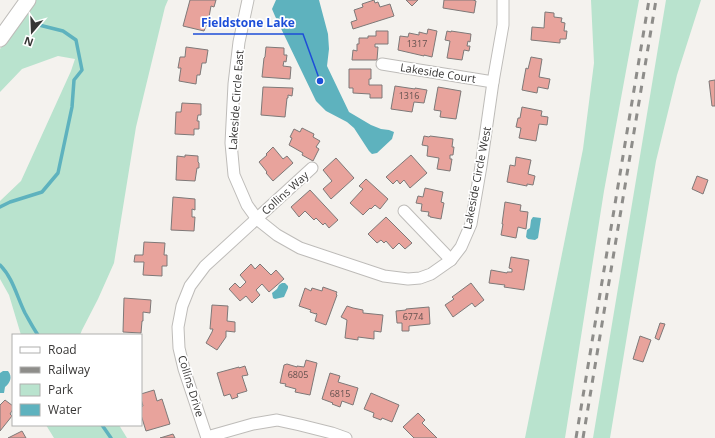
<svg xmlns="http://www.w3.org/2000/svg" width="715" height="438" viewBox="0 0 715 438" font-family="'Open Sans',sans-serif">
	<style>
		.green { fill: #b9e3ce }
		.water { fill: #5eb2be }
		.lines { fill: none; stroke-linecap: round; stroke-linejoin: round }
		.stream { stroke: #5eb2be; stroke-width: 3.5 }
		.building { fill: #e8a39c; stroke: #7e7978 }
		.minor-casing { stroke: #bebcb9; stroke-width: 13 }
		.secondary-casing { stroke: #bebcb9; stroke-width: 17 }
		.minor { stroke: #fff; stroke-width: 11 }
		.secondary { stroke: #fff; stroke-width: 15 }
		.rail { stroke: #8e8d8a; stroke-width: 3; stroke-dasharray: 7 7; stroke-linecap: butt }
		.labels { text-anchor: middle; stroke-width: 3.5; stroke-linejoin: round; paint-order: stroke }
		.number-label { font-size: 9px; fill: #63514f }
		.street-label { font-size: 11px; fill: #373635; stroke: #fff }
		.leader { fill: none; stroke: #1d4ed8; stroke-width: 1.5 }
		.callout-dot { fill: #1d4ed8; stroke: #fff; stroke-width: 1.5 }
		.callout-label { font-size: 12px; text-anchor: middle; font-weight: bold; fill: #1d4ed8; stroke: #fff; stroke-width: 3.5; stroke-linejoin: round; paint-order: stroke }
	</style>
	<rect width="100%" height="100%" fill="#f4f2ee"/>
	<g class="green">
		<path d="M35 0H168L165 7 136 127 114 263 98 299 82 330 80 335H21L9 295 0 279V201L21 181 71 71 75 59 58 56 22 69 0 92V49Z"/>
		<path d="M591 0H639L604 191 565 438H525L583 149 594 63Z"/>
		<path d="M666 0H701L677 75 656 161 610 438H593Z"/>
		<path d="M46 425H119L127 438H54Z"/>
	</g>
	<g class="water">
		<path d="M276 0H319L328 34 329 49 327 66 349 112 371 125 381 129 389 130 394 132 392 139 377 153 372 154 369 151 354 128 347 122 326 111 316 101 275 16 272 9Z"/>
		<path d="M533 217 541 218 538 238 535 240 528 239 526 237 527 230 530 228 531 220Z"/>
		<path d="M282 283H285L288 286V288L284 297 275 299 273 298 272 293 277 289 279 285Z"/>
		<path d="M3 371H8C13 377 10 383 5 387L4 393H0V373Z"/>
	</g>
	<g class="lines">
		<g class="stream">
			<path d="M0 207 10 202 42 192 58 173 72 107 74 80 82 70 76 40 63 31 35 24"/>
			<path d="M0 265C13 278 17 297 25 313 29 320 33 328 38 335"/>
			<path d="M102 425 111 438"/>
		</g>
	</g>
	<g class="building">
		<path d="M190 0H216L214 7 211 6 209 17H210L209 22 208 21 204 31 183 26Z"/>
		<path d="M374 0 375 3 378 2 380 7 390 4 394 16 353 29 351 22 357 20 354 10 363 7 362 4Z"/>
		<path d="M406 0H418L412 6Z"/>
		<path d="M444 0H473L476 1 474 13 443 8Z"/>
		<path d="M545 12 554 13V17L562 18 561 22 565 23 564 31H567L566 39H560V43L531 40 532 27 544 28Z"/>
		<path d="M428 29 437 31 432 57 424 55V56L398 50 400 36 408 37 409 33 419 35V32L427 34Z"/>
		<path d="M376 31H388V44H375V47H378L377 60H352L353 50 357 51V44H359V38H368V36H376Z"/>
		<path d="M447 31 451 32V31L471 34 470 42 468 41 467 46H470L469 51 464 50 462 60 447 58 450 41 445 40Z"/>
		<path d="M186 47 208 50 206 63H202L200 75H197L196 84 179 81 181 68H178L180 57H185Z"/>
		<path d="M266 47 284 48V55H287L286 62 284 61 283 66 291 67 290 79 262 77 264 58 265 57Z"/>
		<path d="M531 57 542 59 539 77 550 79 548 89 538 87 537 93 522 90 526 68 528 69Z"/>
		<path d="M349 69H371V79H369V85H382V98H370V94L353 93V88H349Z"/>
		<path d="M715 80V106H712L709 81Z"/>
		<path d="M395 86 415 89V88L427 90 424 103 414 102 412 112 391 109Z"/>
		<path d="M263 87 293 88 292 96 288 95V98H287L285 117 261 115Z"/>
		<path d="M438 87 461 91 456 119 440 117 441 111 434 110Z"/>
		<path d="M182 103 201 104V115H198L197 121H199V129H194V135L175 134 176 112H181Z"/>
		<path d="M522 107 542 111 541 116 548 117 547 125 539 124 536 141 519 138 521 128 516 127 518 118H520Z"/>
		<path d="M302 128 314 134 313 137 320 141 316 147 319 149 313 161 302 155 303 153 289 145 292 138 290 137 294 129 300 132Z"/>
		<path d="M424 136 429 137 430 136 453 139 452 147H454L453 155H450V159H452L450 171 437 169 439 158 427 156 428 146 422 145Z"/>
		<path d="M273 147 283 159 287 156 293 163 273 181 266 173 267 172 259 162 267 155 266 154Z"/>
		<path d="M185 155 198 156V162L199 163V168H197L195 181 176 180 177 156 185 157Z"/>
		<path d="M411 155 427 173 410 188 404 180 400 184 397 180 393 184 386 177Z"/>
		<path d="M516 157 531 160 528 174 535 176 533 185 527 184V186L507 182 510 165 515 166Z"/>
		<path d="M336 158 354 178 331 199 323 189 332 181 323 170Z"/>
		<path d="M697 176 708 180 703 194 692 189Z"/>
		<path d="M366 179 388 199 380 209 375 205 371 209 370 208 363 215 350 203 363 189 359 186Z"/>
		<path d="M425 188 443 192 441 202 444 203 441 219 430 217V216H428L429 212 421 211 422 204 416 203 418 196 423 197Z"/>
		<path d="M310 190 338 220 329 228 325 223 323 225 316 218 314 220 305 211 299 217 291 207Z"/>
		<path d="M173 197 195 199V210L192 209V217H195L194 231 171 230Z"/>
		<path d="M505 202 521 205 520 211 528 212 526 229 518 227 516 238 501 235 503 224H502Z"/>
		<path d="M386 217 412 243 405 249 399 243 393 249 386 241 384 243 381 240 377 243 368 234Z"/>
		<path d="M144 242 165 243 164 255H167V266H162V276L143 275 144 262H134L135 255H143Z"/>
		<path d="M511 257 529 260 524 290 504 287 505 285 489 283 491 270 507 273V272H512V269L509 268Z"/>
		<path d="M251 264 255 269 260 264 271 275 276 270 284 279 269 292 262 284 256 290 260 295 252 303 246 296 240 301 229 289 235 283 240 288 246 282 240 275Z"/>
		<path d="M471 283 484 300 475 307 472 303 453 317 445 305 454 299 452 297Z"/>
		<path d="M323 287 337 292 336 294 337 295 326 325 315 321 317 314 316 313V314L310 312 311 310 299 306 305 288 311 291 312 288 322 291Z"/>
		<path d="M124 298 151 300 150 313 143 312V321H142L141 333 123 332Z"/>
		<path d="M212 305 228 306 227 321 235 322V332L226 331V337L217 350 206 343 212 332 213 329H210Z"/>
		<path d="M347 306 353 308 363 310V313L383 315 381 332 374 331V339L358 337V340L345 338 347 320 341 317Z"/>
		<path d="M429 307 430 324 409 326V331H402V323H397L396 311 406 310V309Z"/>
		<path d="M660 323 665 324 659 340 655 338Z"/>
		<path d="M640 336 651 340 643 362 633 359Z"/>
		<path d="M306 360 317 363 310 395 295 392 296 389 285 386 286 384 280 383 284 365 287 364 297 367V366L304 367Z"/>
		<path d="M245 366 248 375 242 376 247 391 237 394 238 397 232 399 230 394 224 396 217 373 239 367V368Z"/>
		<path d="M330 373 340 376 338 382 358 388 353 405 342 401 340 407 332 404 333 403 322 399Z"/>
		<path d="M154 390 157 401 162 399 170 424 146 431 141 415V407L143 406 141 399V394Z"/>
		<path d="M371 393 399 405 392 422 382 418 381 420 373 417 374 413 364 409Z"/>
		<path d="M5 400 13 406V409L10 414 12 416 0 431V405Z"/>
		<path d="M418 413 425 420 422 423 437 438H414L403 427Z"/>
		<path d="M22 431 26 438H8Z"/>
		<path d="M173 434 175 438H160Z"/>
	</g>
	<g class="lines">
		<defs>
			<g id="minor">
				<path d="M248 0 239 42 234 84 231 143 234 175 247 205 257 219 277 235 300 248 384 276 408 279 420 278 431 274 451 260 461 247 471 224 481 166 493 82 503 25V0"/>
				<path d="M382 64 493 82"/>
				<path d="M404 211 451 260"/>
				<path d="M207 437 253 424 277 420 300 425 332 433 346 438"/>
				<path d="M207 438 184 369 179 348 178 327 182 306 190 286 205 266 312 168"/>
			</g>
			<path id="secondary" d="M0 39 28 0"/>
		</defs>
		<use href="#minor" class="minor-casing"/>
		<use href="#secondary" class="secondary-casing"/>
		<use href="#minor" class="minor"/>
		<use href="#secondary" class="secondary"/>
		<g class="rail">
			<path d="M576 438 649 0"/>
			<path d="M583 438 656 0"/>
		</g>
	</g>
	<g class="labels">
		<g class="number-label">
			<text x="417" y="47">1317</text>
			<text x="409" y="99">1316</text>
			<text x="413" y="320">6774</text>
			<text x="298" y="378">6805</text>
			<text x="340" y="397">6815</text>
		</g>
		<g class="street-label">
			<text transform="translate(438 73) rotate(9)" y="4">Lakeside Court</text>
			<text transform="translate(236 100) rotate(-86)" y="4">Lakeside Circle East</text>
			<text transform="translate(477 178) rotate(-79)" y="4">Lakeside Circle West</text>
			<text transform="translate(285 193) rotate(-42)" y="4">Collins Way</text>
			<text transform="translate(191 386) rotate(73)" y="4">Collins Drive</text>
		</g>
	</g>
	<path class="leader" d="M320 81L303 34H193"/>
	<circle class="callout-dot" cx="320" cy="81" r="4"/>
	<g class="callout-label">
		<text x="248" y="27">Fieldstone Lake</text>
	</g>
	<rect x="12" y="334" width="130" height="92" fill="#ffffff" stroke="#afafae"/>
	<rect x="20" y="347" width="20" height="6" fill="#ffffff" stroke="#afafae"/>
	<text x="48" y="354" font-size="12" fill="#373635">Road</text>
	<rect x="20" y="367" width="20" height="6" fill="#8e8d8a" stroke="#afafae"/>
	<text x="48" y="374" font-size="12" fill="#373635">Railway</text>
	<rect x="20" y="384" width="20" height="12" fill="#b9e3ce" stroke="#afafae"/>
	<text x="48" y="394" font-size="12" fill="#373635">Park</text>
	<rect x="20" y="404" width="20" height="12" fill="#5eb2be" stroke="#afafae"/>
	<text x="48" y="414" font-size="12" fill="#373635">Water</text>
	<g transform="translate(32 32) rotate(199)" stroke="#ffffff" stroke-width="3" paint-order="stroke">
	<path d="M0-3L7 15L0 10L-7 15Z" fill="#373635"/>
	<text y="-6" font-size="11" font-weight="bold" text-anchor="middle" fill="#373635">N</text>
	</g>
</svg>
